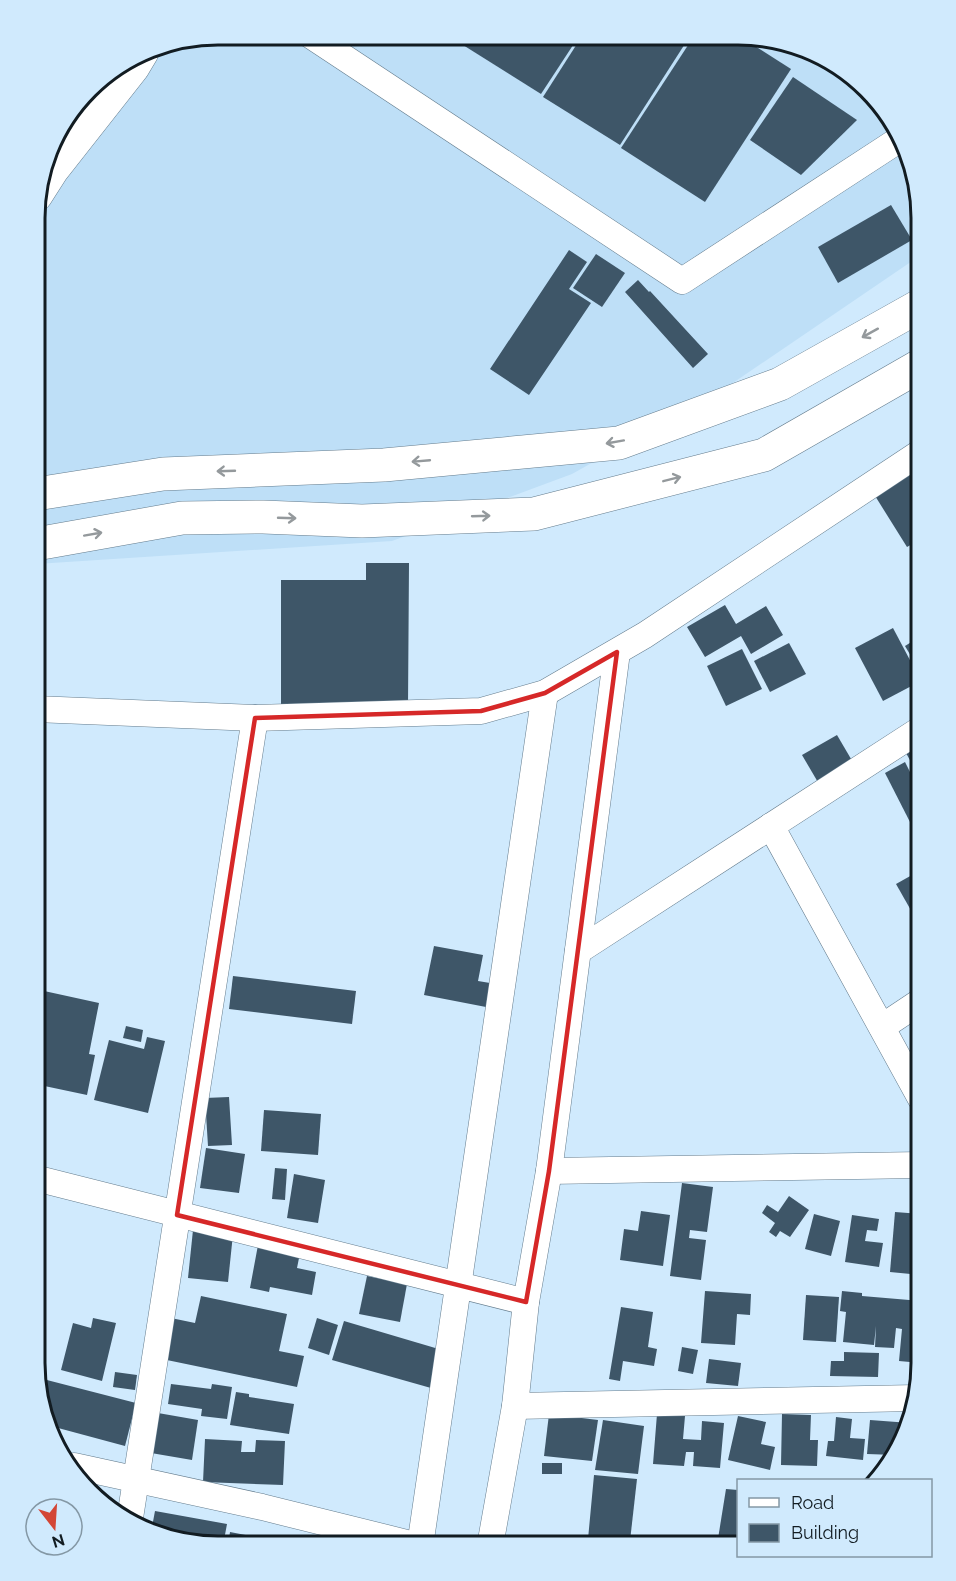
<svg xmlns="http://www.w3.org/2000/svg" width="956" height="1581" viewBox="0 0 956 1581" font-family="Raleway,sans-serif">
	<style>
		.built { fill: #bedff7 }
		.building { fill: #3e5668 }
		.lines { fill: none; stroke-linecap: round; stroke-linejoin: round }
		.minor-casing { stroke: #647c8d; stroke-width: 27 }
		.secondary-casing { stroke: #647c8d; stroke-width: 34 }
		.minor { stroke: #fff; stroke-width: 26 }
		.secondary { stroke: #fff; stroke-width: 33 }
		.oneway { stroke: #94999c }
		.marked { fill: none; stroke: #d62828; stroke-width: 4.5; stroke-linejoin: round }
		.rim { fill: none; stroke: #121c22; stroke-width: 3 }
	</style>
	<rect width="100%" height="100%" fill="#d0eafd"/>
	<path class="built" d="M218 35 762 36 850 73 908 148 921 218V255L724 389 572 474 392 541 36 564V195L54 137 97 80 148 48Z"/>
	<g class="building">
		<path d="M448 35H465L460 43Z"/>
		<path d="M469 35 579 36 541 94 463 45Z"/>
		<path d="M582 36H690L620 145 543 97Z"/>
		<path d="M694 36H739L791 69 705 202 621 148Z"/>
		<path d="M793 77 857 120 801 175 750 140Z"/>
		<path d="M891 205 912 240 838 283 818 247Z"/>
		<path d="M569 250 587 262 569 289 591 303 529 395 490 369Z"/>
		<path d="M596 254 625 273 602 307 573 288Z"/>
		<path d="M638 280 649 292 650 291 708 354 693 368 625 292Z"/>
		<path d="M921 461V539L907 547 872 491Z"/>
		<path d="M366 563H409L408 705H281V580H366Z"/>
		<path d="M725 605 736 624 766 606 783 635 751 654 741 636 705 657 687 627Z"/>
		<path d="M893 628 921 681 883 701 855 648Z"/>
		<path d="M921 636V673L905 646Z"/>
		<path d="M789 643 806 674 770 692 754 661Z"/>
		<path d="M742 649 762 689 726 706 707 666Z"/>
		<path d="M837 735 854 764 819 784 802 755Z"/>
		<path d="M921 744V780L906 753Z"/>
		<path d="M905 762 921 794V819L911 824 885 773Z"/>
		<path d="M921 870V928L896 884Z"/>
		<path d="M434 946 483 955 478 981 490 983 486 1007 424 995Z"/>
		<path d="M233 976 356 991 352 1024 229 1009Z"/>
		<path d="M35 989 99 1003 89 1054 95 1055 87 1095 35 1084Z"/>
		<path d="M126 1026 143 1030 141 1042 123 1038Z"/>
		<path d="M147 1037 165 1041 148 1113 94 1100 109 1040 144 1049Z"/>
		<path d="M229 1097 232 1145 208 1146 205 1098Z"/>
		<path d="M264 1110 321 1114 318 1155 261 1151Z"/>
		<path d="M206 1148 245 1154 239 1193 200 1188Z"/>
		<path d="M275 1168 287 1169 285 1200 272 1199Z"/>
		<path d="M294 1174 325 1180 318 1223 287 1218Z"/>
		<path d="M682 1183 713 1187 707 1232 690 1230 689 1238 706 1240 701 1280 670 1276Z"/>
		<path d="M789 1196 809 1210 790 1237 780 1231 776 1237 769 1232 775 1223 762 1213 767 1205 778 1212Z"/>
		<path d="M641 1211 670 1215 663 1266 620 1260 624 1229 638 1231Z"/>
		<path d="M895 1212 921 1214V1275L890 1272Z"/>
		<path d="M814 1214 840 1221 831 1256 805 1249Z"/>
		<path d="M852 1215 879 1219 877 1231 867 1230 865 1241 883 1243 879 1267 845 1262Z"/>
		<path d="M193 1230 233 1234 228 1282 188 1278Z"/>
		<path d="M258 1245 300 1253 297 1268 316 1272 312 1295 270 1287 269 1292 250 1288Z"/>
		<path d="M367 1276 407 1284 400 1322 359 1314Z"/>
		<path d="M705 1291 751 1294 750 1315 737 1314 735 1345 701 1343Z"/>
		<path d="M842 1291 862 1293V1296L921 1301V1363L899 1361 902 1329 896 1328 894 1348 875 1347 876 1326 874 1345 843 1342 846 1312 840 1311Z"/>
		<path d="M806 1295 839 1297 836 1342 803 1340Z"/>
		<path d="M201 1296 287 1314 279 1351 304 1356 297 1387 162 1359 171 1318 195 1323Z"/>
		<path d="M621 1307 653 1312 648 1347 657 1349 654 1366 623 1361 620 1381 609 1379Z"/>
		<path d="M93 1318 116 1323 102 1381 61 1370 73 1323 91 1328Z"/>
		<path d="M317 1318 338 1325 329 1355 308 1348Z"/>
		<path d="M344 1321 442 1350 431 1388 332 1360Z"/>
		<path d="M682 1347 698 1350 693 1374 678 1371Z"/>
		<path d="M844 1352 879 1353 878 1377 830 1376 831 1361H844Z"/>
		<path d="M709 1359 741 1363 738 1386 706 1383Z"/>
		<path d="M115 1372 137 1375 135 1390 113 1387Z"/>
		<path d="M43 1379 136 1403 125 1446 47 1425 40 1389Z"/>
		<path d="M171 1384 211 1389 212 1384 232 1387 227 1419 201 1416 202 1409 168 1404Z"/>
		<path d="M236 1392 249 1394V1397L294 1404 289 1434 230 1425Z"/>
		<path d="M158 1413 198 1420 192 1460 151 1453Z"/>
		<path d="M549 1414 598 1420 592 1461 544 1456Z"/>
		<path d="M657 1414 685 1416 683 1439 701 1440 702 1421 724 1423 720 1468 693 1466 694 1452H686L684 1466 653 1464Z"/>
		<path d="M782 1414 811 1415 810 1440H818L817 1466 781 1465Z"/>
		<path d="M738 1416 766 1422 761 1444 775 1447 770 1470 728 1460Z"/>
		<path d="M836 1417 852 1419 850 1438 865 1439 863 1460 826 1456 828 1441H834Z"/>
		<path d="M603 1420 644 1426 638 1474 595 1470Z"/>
		<path d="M870 1420 910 1423 908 1433 895 1455 867 1454Z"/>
		<path d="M205 1439 242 1441 241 1452H255L256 1440 285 1441 283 1485 203 1482Z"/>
		<rect x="542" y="1463" width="20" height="11"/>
		<path d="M594 1475 637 1479 630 1541 588 1539Z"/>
		<path d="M726 1489 738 1490V1546L717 1545Z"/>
		<path d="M101 1501 114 1503 112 1511 106 1508Z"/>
		<path d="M155 1511 227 1524 223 1545H195L152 1527Z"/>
		<path d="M230 1532 277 1541 276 1545H228Z"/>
	</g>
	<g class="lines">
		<defs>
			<g id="minor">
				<path d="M310 35 682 281 900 139"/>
				<path d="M35 709 255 718 481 711 545 693 645 635 921 452"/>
				<path d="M771 826 921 1099"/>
				<path d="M578 951 921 729"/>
				<path d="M882 1027 921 1001"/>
				<path d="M549 1171 921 1165"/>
				<path d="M35 1178 526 1302"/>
				<path d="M515 1406 916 1398"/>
				<path d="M74 1466 262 1507 419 1546"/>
				<path d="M130 1518 255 718"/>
				<path d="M420 1546 545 693"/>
				<path d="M490 1546 515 1406 526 1302 549 1171 617 652"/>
			</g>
			<g id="secondary">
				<path d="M36 195 52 170 133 67 142 52"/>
				<path d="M36 494 163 474 384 465 619 443 780 384 921 305"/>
				<path d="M36 544 182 518 263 517 362 521 534 514 764 455 921 365"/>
			</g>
		</defs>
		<use href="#minor" class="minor-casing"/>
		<use href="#secondary" class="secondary-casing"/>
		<use href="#minor" class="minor"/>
		<use href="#secondary" class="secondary"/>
	</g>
	<defs><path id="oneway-shaft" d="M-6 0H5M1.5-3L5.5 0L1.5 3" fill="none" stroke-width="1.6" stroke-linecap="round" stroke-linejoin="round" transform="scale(1.5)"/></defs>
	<g class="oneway">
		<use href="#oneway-shaft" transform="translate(870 333) rotate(151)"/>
		<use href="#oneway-shaft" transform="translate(615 442) rotate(170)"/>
		<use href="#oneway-shaft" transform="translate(421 461) rotate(175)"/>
		<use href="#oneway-shaft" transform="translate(226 471) rotate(178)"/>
		<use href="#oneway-shaft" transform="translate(672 479) rotate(-14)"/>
		<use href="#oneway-shaft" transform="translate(481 516) rotate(-2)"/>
		<use href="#oneway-shaft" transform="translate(287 518) rotate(2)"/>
		<use href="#oneway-shaft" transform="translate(93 534) rotate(-10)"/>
	</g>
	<path class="marked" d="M617 652 549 1171 526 1302 177 1215 255 718 481 711 545 693Z"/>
	<path d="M0 0H956V1581H0ZM218 45H738A173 173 0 0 1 911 218V1363A173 173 0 0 1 738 1536H218A173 173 0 0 1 45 1363V218A173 173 0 0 1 218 45Z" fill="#d0eafd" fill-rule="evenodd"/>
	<path class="rim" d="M218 45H738A173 173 0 0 1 911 218V1363A173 173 0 0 1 738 1536H218A173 173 0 0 1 45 1363V218A173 173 0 0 1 218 45Z"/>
	<rect x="737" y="1479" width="195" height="78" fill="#d0eafd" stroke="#8498a5" stroke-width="1.5"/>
	<rect x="749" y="1498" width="30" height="9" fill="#ffffff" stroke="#8498a5" stroke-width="1.5"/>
	<text x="791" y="1509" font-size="18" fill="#121c22">Road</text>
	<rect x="749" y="1524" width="30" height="18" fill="#3e5668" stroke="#8498a5" stroke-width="1.5"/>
	<text x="791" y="1539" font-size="18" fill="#121c22">Building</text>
	<g transform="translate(54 1527) rotate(163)"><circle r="28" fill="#d0eafd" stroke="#8498a5" stroke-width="1.5"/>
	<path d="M0-4.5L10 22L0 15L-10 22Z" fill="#d34636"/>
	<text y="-9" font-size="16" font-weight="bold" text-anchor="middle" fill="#121c22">N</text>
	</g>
</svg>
